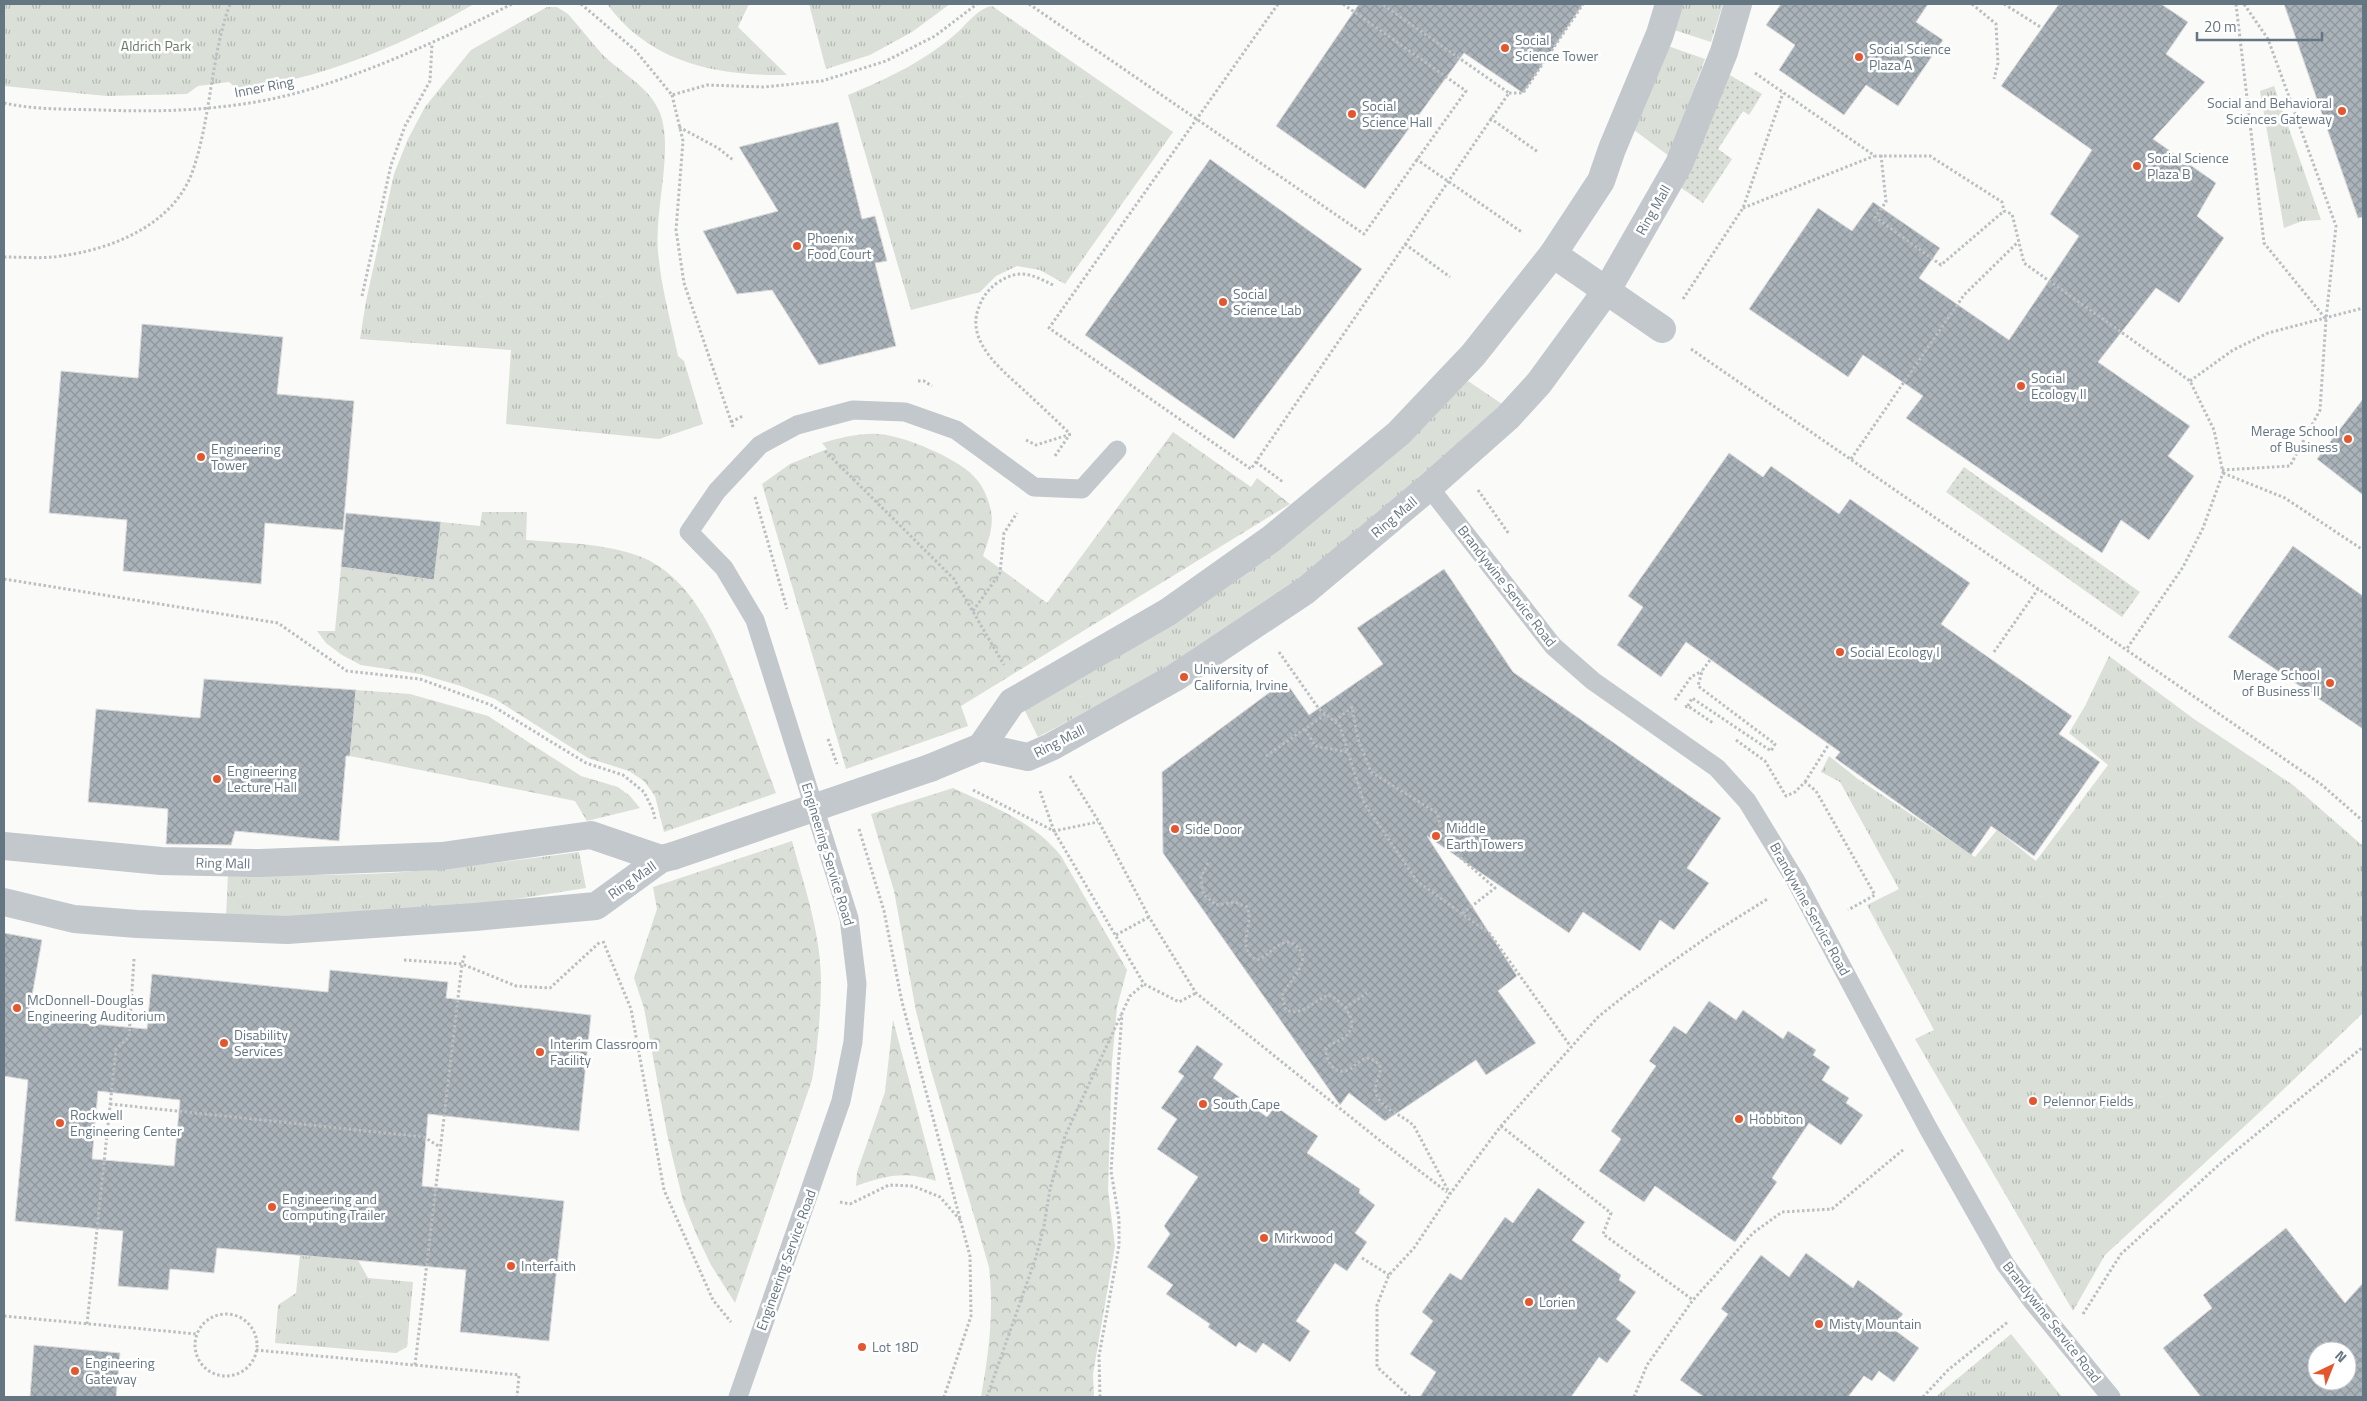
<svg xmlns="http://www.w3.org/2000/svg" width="2367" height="1401" viewBox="0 0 2367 1401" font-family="'Titillium Web',sans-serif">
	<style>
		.grass { fill: url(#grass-tufts) }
		.forest { fill: url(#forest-crowns) }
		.garden { fill: url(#garden-dots) }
		.building { fill: url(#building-cross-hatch); stroke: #dcdcda; fill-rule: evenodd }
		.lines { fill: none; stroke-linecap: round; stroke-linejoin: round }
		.path { stroke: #bbbfc2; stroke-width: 3; stroke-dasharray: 2.5 2.5; stroke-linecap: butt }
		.service { stroke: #c3c8cc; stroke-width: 19 }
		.pedestrian { stroke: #c3c8cc; stroke-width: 28 }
		.path-bridge { stroke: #bbbfc2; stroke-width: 3; stroke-dasharray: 2.5 2.5; stroke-linecap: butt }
		.pedestrian-bridge { stroke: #c3c8cc; stroke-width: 28 }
		.poi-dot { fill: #e4572e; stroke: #fff; stroke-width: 2 }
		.labels { text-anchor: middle; stroke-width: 5; stroke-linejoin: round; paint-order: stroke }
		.poi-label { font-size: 14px; fill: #657683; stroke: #fff; text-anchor: start }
		.park-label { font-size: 14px; fill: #687a64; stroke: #fff }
		.street-label { font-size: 14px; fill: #657683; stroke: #fff }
	</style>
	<defs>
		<pattern id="grass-tufts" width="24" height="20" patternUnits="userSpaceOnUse" patternTransform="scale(1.25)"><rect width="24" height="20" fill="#dadfd7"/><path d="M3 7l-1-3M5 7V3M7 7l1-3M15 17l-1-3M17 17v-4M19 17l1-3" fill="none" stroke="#b4b9b4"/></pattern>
		<pattern id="forest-crowns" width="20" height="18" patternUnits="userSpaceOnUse" patternTransform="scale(1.25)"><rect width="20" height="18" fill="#dadfd7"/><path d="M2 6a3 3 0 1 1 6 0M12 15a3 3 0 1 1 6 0" fill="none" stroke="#b4b9b4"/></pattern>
		<pattern id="garden-dots" width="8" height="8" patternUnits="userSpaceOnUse" patternTransform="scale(1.25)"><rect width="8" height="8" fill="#dadfd7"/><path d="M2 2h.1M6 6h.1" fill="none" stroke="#b4b9b4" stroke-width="1.8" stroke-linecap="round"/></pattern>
		<pattern id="building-cross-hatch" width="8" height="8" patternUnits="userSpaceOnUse" patternTransform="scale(1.25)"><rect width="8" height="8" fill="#aab3b9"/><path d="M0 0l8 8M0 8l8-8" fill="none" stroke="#8e969c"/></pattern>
	</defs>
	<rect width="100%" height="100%" fill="#fafaf8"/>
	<g class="grass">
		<path d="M4 4H474C406 44 321 79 242 89L236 88 229 82 198 86 187 94 107 96 4 86Z"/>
		<path d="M607 4H749L738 27 787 75C718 76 651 64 607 4Z"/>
		<path d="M809 4H950L912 32 870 55 826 69Z"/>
		<path d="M1682 4H1723L1711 42 1674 30Z"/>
		<path d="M992 6 1173 132 1065 284 1040 270 1017 266 996 276 980 292 911 310 848 95C887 79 927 60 959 31 968 22 979 8 992 6Z"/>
		<path d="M547 7H557L568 14C580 27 590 41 602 54 621 73 650 87 660 113 674 150 654 210 658 252 661 287 671 322 678 356L684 361 703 424 659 439 506 424 511 350 360 339 366 301 394 174 408 139 425 107 471 50Z"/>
		<path d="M1668 46 1705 59 1669 156 1634 130Z"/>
		<path d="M2274 86 2321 220 2302 221 2284 228 2260 91Z"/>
		<path d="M1468 381 1502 404C1427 472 1353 542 1271 601 1197 653 1118 695 1038 737L1023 707Z"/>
		<path d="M2109 656 2194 719 2293 785 2363 846V1013L2261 1111 2105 1255 2073 1311 1915 1039 1934 1030 1867 905 1899 889 1840 782 1821 772 1829 756 1858 779 1975 857 1997 830 2036 861 2108 765 2069 733 2085 706Z"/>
		<path d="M579 852 586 888 497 902 316 916 226 917 228 874C287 875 346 876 404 872 463 867 521 860 579 852Z"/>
		<path d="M300 1255 358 1260 368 1278 413 1282 407 1347 396 1353 275 1343 278 1305 296 1293Z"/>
		<path d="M2011 1334 2062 1397H1937L1939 1394Z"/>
	</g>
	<g class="forest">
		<path d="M1173 432 1251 487 1257 478 1290 504 961 706 968 726 846 769 762 484 790 464 827 449 822 443C840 438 860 433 878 434 903 435 963 460 977 480 984 488 989 501 991 511 994 527 988 541 983 556L1047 603Z"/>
		<path d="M482 512H527L526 540C563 543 603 543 639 556 698 579 722 651 743 704 754 734 765 764 776 793L664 832 655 796 644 781 629 771 588 758 495 699 461 686 420 674 361 665 342 655 326 643 317 631H335L341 567 434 580 441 522 480 526Z"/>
		<path d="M356 690 410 694 488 716 581 776 618 787 630 796 640 808 587 821 575 801 350 756Z"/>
		<path d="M953 788C993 807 1033 821 1061 856L1127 970 1117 1007 1112 1062 1108 1190 1115 1246 1093 1374 1094 1397H981C989 1352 994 1313 989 1267L931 1070 916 1011 894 891 871 814Z"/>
		<path d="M792 841C804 885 820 931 821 977 821 1011 818 1046 812 1080L735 1303 711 1265 697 1236 683 1201 667 1134 644 1008 634 978 657 909 653 887Z"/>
		<path d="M893 1020 936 1181C904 1171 887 1175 856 1186L857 1172 885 1092Z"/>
	</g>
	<g class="garden">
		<path d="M1728 74 1762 94 1749 115 1743 111 1718 149 1732 159 1703 203 1680 187Z"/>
		<path d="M1964 467 2140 592 2122 617 1946 492Z"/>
	</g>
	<g class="building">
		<path d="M1359 4H1583L1523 93 1464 53 1365 189 1276 126Z"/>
		<path d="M1781 4H1928L1916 22 1943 40 1898 106 1866 85 1844 115 1779 70 1795 45 1766 25Z"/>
		<path d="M2059 4H2161L2188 22 2166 54 2205 82 2153 139 2216 183 2197 216 2224 238 2179 303 2156 288 2098 362 2190 426 2168 456 2194 476 2149 540 2121 520 2102 553 1906 418 1923 396 1863 355 1848 377 1749 309 1818 208 1852 231 1873 202 1940 248 1919 278 2009 340 2079 236 2050 214 2092 150 2001 86Z"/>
		<path d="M2284 4H2363V217L2358 218Z"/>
		<path d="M838 122 862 219 875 216 887 261 875 263 896 346 819 365 772 290 737 294 703 231 778 211 739 147Z"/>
		<path d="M1210 159 1362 269 1234 439 1085 335Z"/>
		<path d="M142 324 283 337 277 394 354 401 343 530 265 523 261 584 123 571 127 520 49 513 61 371 138 378Z"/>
		<path d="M2363 399V495L2317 459Z"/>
		<path d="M1729 453 1763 477 1771 466 1839 514 1850 499 1970 583 1941 624 2072 716 2059 734 2100 762 2034 856 1991 826 1971 855 1835 758 1840 752 1686 642 1661 677 1617 645 1643 607 1628 596Z"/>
		<path d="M346 513 441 522 434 580 341 567Z"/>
		<path d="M2293 546 2363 596V729L2228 637Z"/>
		<path d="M1444 569 1513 672 1721 818 1687 868 1709 883 1674 930 1660 920 1640 951 1583 912 1569 933 1427 836 1517 976 1498 991 1536 1043 1486 1075 1476 1060 1385 1121 1349 1093 1340 1105 1163 853 1162 772 1285 681 1309 715 1383 664 1357 628Z"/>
		<path d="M204 679 356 690 350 756H346L339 841 235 831 231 845 166 844 168 809 88 802 96 709 200 718Z"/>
		<path d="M4 933 42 940 28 1018 147 1029 152 974 328 992 330 970 448 982 446 998 591 1015 579 1131 428 1114 422 1186 564 1201 549 1341 460 1332 466 1270 217 1248 214 1273 170 1269 168 1290 118 1286 123 1231 15 1221 28 1080 4 1076ZM98 1091 180 1100 174 1166 92 1159Z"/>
		<path d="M1709 1001 1736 1020 1743 1010 1783 1039 1788 1031 1816 1050 1813 1055 1830 1067 1822 1080 1849 1098 1846 1103 1863 1115 1841 1145 1809 1123 1772 1178 1777 1182 1735 1242 1655 1186 1644 1202 1599 1171 1621 1139 1611 1131 1656 1066 1649 1061 1674 1026 1686 1034Z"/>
		<path d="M1197 1045 1223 1064 1213 1078 1267 1117 1275 1106 1318 1136 1307 1153 1360 1189 1359 1193 1375 1205 1355 1233 1367 1242 1347 1271 1335 1263 1296 1321 1310 1331 1290 1362 1263 1343 1256 1353 1239 1342 1236 1347 1208 1327 1210 1324 1166 1294 1173 1285 1147 1267 1170 1234 1164 1226 1198 1177 1157 1149 1177 1119 1161 1108 1184 1076 1178 1072Z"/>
		<path d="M1538 1188 1585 1222 1572 1240 1621 1275 1619 1280 1636 1292 1616 1319 1631 1331 1607 1363 1599 1357 1571 1397H1420L1436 1372 1410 1354 1433 1321 1422 1312 1450 1273 1461 1280 1505 1217 1513 1223Z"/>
		<path d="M2286 1228 2345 1303 2363 1283V1397H2201L2163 1348 2212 1308 2203 1295ZM2317 1351H2347V1381H2317Z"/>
		<path d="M1806 1253 1853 1288 1858 1280 1903 1314 1892 1328 1919 1348 1894 1382 1879 1371 1872 1381 1864 1376 1848 1397H1704L1680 1380 1728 1314 1721 1309 1761 1255 1789 1277Z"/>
		<path d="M34 1345 120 1353 116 1397H30Z"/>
	</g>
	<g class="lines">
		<g class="path">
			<path d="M581 4 635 50 672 95 707 85 763 87 822 81 886 61 935 36 977 4"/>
			<path d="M1029 4 1364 234 1466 91 1343 4"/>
			<path d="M1972 4 1996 24 1998 63 1994 79"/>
			<path d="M2004 4 2042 28"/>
			<path d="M2236 4 2264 243 2325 318"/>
			<path d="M1755 73 1875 156H1930L2002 202 2004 211 2012 214 2024 263 2190 381 2214 430 2223 473 2203 528 2183 567 2126 650"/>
			<path d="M1509 93H1523L1583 4"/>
			<path d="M672 95 683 141 676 230 684 283 733 427"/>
			<path d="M4 103C36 110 69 109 102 110 174 113 251 109 320 86 387 65 450 35 512 4"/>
			<path d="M1490 118 1538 152"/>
			<path d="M679 127 718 148 733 160"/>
			<path d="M1881 155 1886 202 1875 217 1941 265 2004 211"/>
			<path d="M1416 159 1523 233"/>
			<path d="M1743 208 1874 156"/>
			<path d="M1405 244 1450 277"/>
			<path d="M4 257C22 257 42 259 61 256 113 249 175 224 193 170 211 118 211 55 230 4"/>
			<path d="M1053 285C1031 274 1019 268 997 283 988 290 983 296 979 307 964 343 1006 373 1028 394 1042 407 1056 420 1070 434"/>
			<path d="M362 296 391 165 405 126 430 81 432 44"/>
			<path d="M1683 299 1743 208 1783 93"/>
			<path d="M1691 349 2322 785 2363 821"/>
			<path d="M918 381H924L932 386"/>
			<path d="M2190 381 2233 350 2268 333 2363 308"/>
			<path d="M731 422 743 416"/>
			<path d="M1026 440 1036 445 1071 434"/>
			<path d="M825 451 954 579 1004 665"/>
			<path d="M1055 456 1070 434"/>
			<path d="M1851 459 1964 295 2018 242"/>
			<path d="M1256 462 1283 482"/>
			<path d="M2222 470 2290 466 2320 410 2326 319 2336 226 2268 39 2244 4"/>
			<path d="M2223 473 2285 498 2363 550"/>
			<path d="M1478 490 1509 534"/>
			<path d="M755 497 787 609"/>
			<path d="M4 579 278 623 347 671 420 679 491 705 586 763 623 775 644 792 653 810 655 819"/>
			<path d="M973 611 1000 573 1004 533 1017 513"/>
			<path d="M1279 652 1319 709 1340 726 1364 803 1417 881 1490 934 1571 1047"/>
			<path d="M1994 652 2038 589"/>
			<path d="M1675 700 1691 677 1702 671"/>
			<path d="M1688 706 1692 698 1771 751 1775 744 1698 686 1702 671 1710 660"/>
			<path d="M1685 707 1688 706 1713 723"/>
			<path d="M1335 721 1352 707 1358 739 1371 772 1437 813 1446 845 1495 888 1462 914"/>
			<path d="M1305 729 1315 746 1348 752"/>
			<path d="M828 739 837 764"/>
			<path d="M1736 740 1765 761 1786 796 1795 792 1805 782 1816 791 1875 895 1848 910"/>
			<path d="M1266 756 1326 714"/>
			<path d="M1070 776 1099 822 1149 917 1196 993 1378 1139 1447 1192"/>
			<path d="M1805 782 1829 744"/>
			<path d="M973 790 1054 831 1098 822"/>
			<path d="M1040 791 1054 831 1144 984 1179 1002 1196 993"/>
			<path d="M859 829 884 911 902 1002 970 1256 971 1316 944 1397"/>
			<path d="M1208 863 1201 877 1203 894 1216 905 1235 902 1247 907C1255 926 1234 948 1257 960 1271 955 1274 943 1290 942 1319 957 1290 978 1282 996L1286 1010C1304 1017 1313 1000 1329 995 1343 1002 1361 1022 1346 1036 1340 1041 1332 1043 1326 1048 1325 1061 1335 1077 1350 1069 1356 1065 1360 1060 1367 1058 1395 1066 1369 1080 1377 1096 1383 1110 1403 1115 1414 1126L1450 1194"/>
			<path d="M1116 935 1149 917"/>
			<path d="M603 941 631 1009 664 1190 713 1300 731 1322"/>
			<path d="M404 960 462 964 516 986 550 988 600 942"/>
			<path d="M1345 1008 1367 993"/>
			<path d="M110 1104 424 1137 440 1147"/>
			<path d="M1501 1126 1611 1213 1603 1234 1693 1300"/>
			<path d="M840 1202 850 1204 889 1185 913 1186 940 1197 961 1221"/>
			<path d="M1362 1258 1389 1275"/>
			<path d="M2083 1314 2121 1254 2222 1162 2363 1047"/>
			<circle cx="226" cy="1345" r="31"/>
			<path d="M4 1316 197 1334"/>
			<path d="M87 1324 116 1049 129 1037 134 959"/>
			<path d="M256 1350 519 1375 517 1397"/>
			<path d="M415 1365 462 964 465 954"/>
			<path d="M987 1397 1036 1257 1044 1226 1050 1189 1065 1136 1121 1015"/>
			<path d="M1100 1397 1099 1356 1119 1246V1219L1111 1171 1122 1013 1130 996 1144 984"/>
			<path d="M1410 1397 1377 1367V1305L1389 1275 1414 1248 1450 1194 1501 1126 1598 1017 1628 993 1713 933 1769 898"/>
			<path d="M1634 1397 1647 1365 1693 1300 1753 1233 1782 1212 1832 1209 1904 1149"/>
			<path d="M1923 1397 1948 1370 2009 1321"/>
		</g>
		<g class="service">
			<path d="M1429 487 1553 646 1593 681 1717 768 1747 801 1796 881 1928 1128 2005 1264 2033 1302 2111 1397"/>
			<path d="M738 1397 841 1101 853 1042 857 984 849 918 755 620 724 568 689 532 717 491 760 445 797 425 853 410 905 412 956 430 1034 487 1082 489 1117 450"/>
		</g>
		<g class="pedestrian">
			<path d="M1553 254 1662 329"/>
			<path d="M981 747 1028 757 1051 747 1176 677 1305 591 1429 487 1508 417 1539 383 1607 290 1679 164 1724 52 1738 4"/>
			<path d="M981 747 1012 702 1168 612 1271 539 1399 433 1473 355 1553 254 1601 181 1612 149 1660 34 1669 4"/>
			<path d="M930 768 981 747"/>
			<path d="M4 846 161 861 260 863 442 856 591 835 661 859"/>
			<path d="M4 902 74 919 137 924 287 930 475 917 596 906 661 859 673 856"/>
		</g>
		<path class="path-bridge" d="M1278 4 1049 328 1251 469 1509 93 1382 4"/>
		<path class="pedestrian-bridge" d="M673 856 930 768"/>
	</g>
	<g class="poi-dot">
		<circle cx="1505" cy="48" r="5"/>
		<circle cx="1859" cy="57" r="5"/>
		<circle cx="2342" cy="111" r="5"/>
		<circle cx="1352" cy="114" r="5"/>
		<circle cx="2137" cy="166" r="5"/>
		<circle cx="797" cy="246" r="5"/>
		<circle cx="1223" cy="302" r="5"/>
		<circle cx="2021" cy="386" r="5"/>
		<circle cx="2348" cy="439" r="5"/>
		<circle cx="201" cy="457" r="5"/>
		<circle cx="1840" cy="652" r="5"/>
		<circle cx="1184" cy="677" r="5"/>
		<circle cx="2330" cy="683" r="5"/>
		<circle cx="217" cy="779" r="5"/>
		<circle cx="1175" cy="829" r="5"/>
		<circle cx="1436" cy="836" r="5"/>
		<circle cx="17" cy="1008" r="5"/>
		<circle cx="224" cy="1043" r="5"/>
		<circle cx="540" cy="1052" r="5"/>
		<circle cx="2033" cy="1101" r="5"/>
		<circle cx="1203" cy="1104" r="5"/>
		<circle cx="1739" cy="1119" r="5"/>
		<circle cx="60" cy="1123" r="5"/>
		<circle cx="272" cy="1207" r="5"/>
		<circle cx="1264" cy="1238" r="5"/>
		<circle cx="511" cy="1266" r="5"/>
		<circle cx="1529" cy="1302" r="5"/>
		<circle cx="1819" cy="1324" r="5"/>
		<circle cx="862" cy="1347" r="5"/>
		<circle cx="75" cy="1371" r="5"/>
	</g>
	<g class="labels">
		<g class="poi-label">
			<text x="1515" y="45">Social<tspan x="1515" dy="16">Science Tower</tspan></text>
			<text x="1869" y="54">Social Science<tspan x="1869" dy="16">Plaza A</tspan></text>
			<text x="2332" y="108" text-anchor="end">Social and Behavioral<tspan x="2332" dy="16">Sciences Gateway</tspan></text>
			<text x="1362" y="111">Social<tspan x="1362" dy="16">Science Hall</tspan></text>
			<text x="2147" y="163">Social Science<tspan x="2147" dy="16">Plaza B</tspan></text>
			<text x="807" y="243">Phoenix<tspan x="807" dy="16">Food Court</tspan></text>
			<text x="1233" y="299">Social<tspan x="1233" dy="16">Science Lab</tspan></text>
			<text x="2031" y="383">Social<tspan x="2031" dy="16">Ecology II</tspan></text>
			<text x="2338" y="436" text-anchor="end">Merage School<tspan x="2338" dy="16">of Business</tspan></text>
			<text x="211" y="454">Engineering<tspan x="211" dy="16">Tower</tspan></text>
			<text x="1850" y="657">Social Ecology I</text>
			<text x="1194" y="674">University of<tspan x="1194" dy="16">California, Irvine</tspan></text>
			<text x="2320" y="680" text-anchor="end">Merage School<tspan x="2320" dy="16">of Business II</tspan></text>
			<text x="227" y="776">Engineering<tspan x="227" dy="16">Lecture Hall</tspan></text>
			<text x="1446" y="833">Middle<tspan x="1446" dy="16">Earth Towers</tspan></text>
			<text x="1185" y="834">Side Door</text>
			<text x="27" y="1005">McDonnell-Douglas<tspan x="27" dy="16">Engineering Auditorium</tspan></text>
			<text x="234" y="1040">Disability<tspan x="234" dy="16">Services</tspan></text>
			<text x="550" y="1049">Interim Classroom<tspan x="550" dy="16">Facility</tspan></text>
			<text x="2043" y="1106">Pelennor Fields</text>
			<text x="1213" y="1109">South Cape</text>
			<text x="70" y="1120">Rockwell<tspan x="70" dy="16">Engineering Center</tspan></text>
			<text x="1749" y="1124">Hobbiton</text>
			<text x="282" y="1204">Engineering and<tspan x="282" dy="16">Computing Trailer</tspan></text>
			<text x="1274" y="1243">Mirkwood</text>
			<text x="521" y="1271">Interfaith</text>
			<text x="1539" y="1307">Lorien</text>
			<text x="1829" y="1329">Misty Mountain</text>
			<text x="872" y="1352">Lot 18D</text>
			<text x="85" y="1368">Engineering<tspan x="85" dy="16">Gateway</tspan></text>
		</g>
		<g class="park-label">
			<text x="156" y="51">Aldrich Park</text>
		</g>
		<g class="street-label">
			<text transform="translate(264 87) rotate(-11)" y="5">Inner Ring</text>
			<text transform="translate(1653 210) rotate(-60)" y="5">Ring Mall</text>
			<text transform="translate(1394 517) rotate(-40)" y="5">Ring Mall</text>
			<text transform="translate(1507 586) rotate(52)" y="5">Brandywine Service Road</text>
			<text transform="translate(1059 741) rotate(-27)" y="5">Ring Mall</text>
			<text transform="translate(828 854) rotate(73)" y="5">Engineering Service Road</text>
			<text transform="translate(223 863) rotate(1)" y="5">Ring Mall</text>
			<text transform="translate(632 880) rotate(-35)" y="5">Ring Mall</text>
			<text transform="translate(1810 909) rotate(61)" y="5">Brandywine Service Road</text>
			<text transform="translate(786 1260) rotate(-70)" y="5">Engineering Service Road</text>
			<text transform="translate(2052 1322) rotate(52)" y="5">Brandywine Service Road</text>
		</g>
	</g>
	<rect width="2367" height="1401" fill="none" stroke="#657683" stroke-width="10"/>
	<g transform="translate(2332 1366) rotate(43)"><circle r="24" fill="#ffffff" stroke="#c1c8cd"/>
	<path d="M0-4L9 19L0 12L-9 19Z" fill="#e4572e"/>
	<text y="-8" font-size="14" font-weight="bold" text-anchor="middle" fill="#657683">N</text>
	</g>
	<path d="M2197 32v8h125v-8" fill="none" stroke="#657683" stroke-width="2.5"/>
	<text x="2204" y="32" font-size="15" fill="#657683" stroke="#ffffff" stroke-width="4" paint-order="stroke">20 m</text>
</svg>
